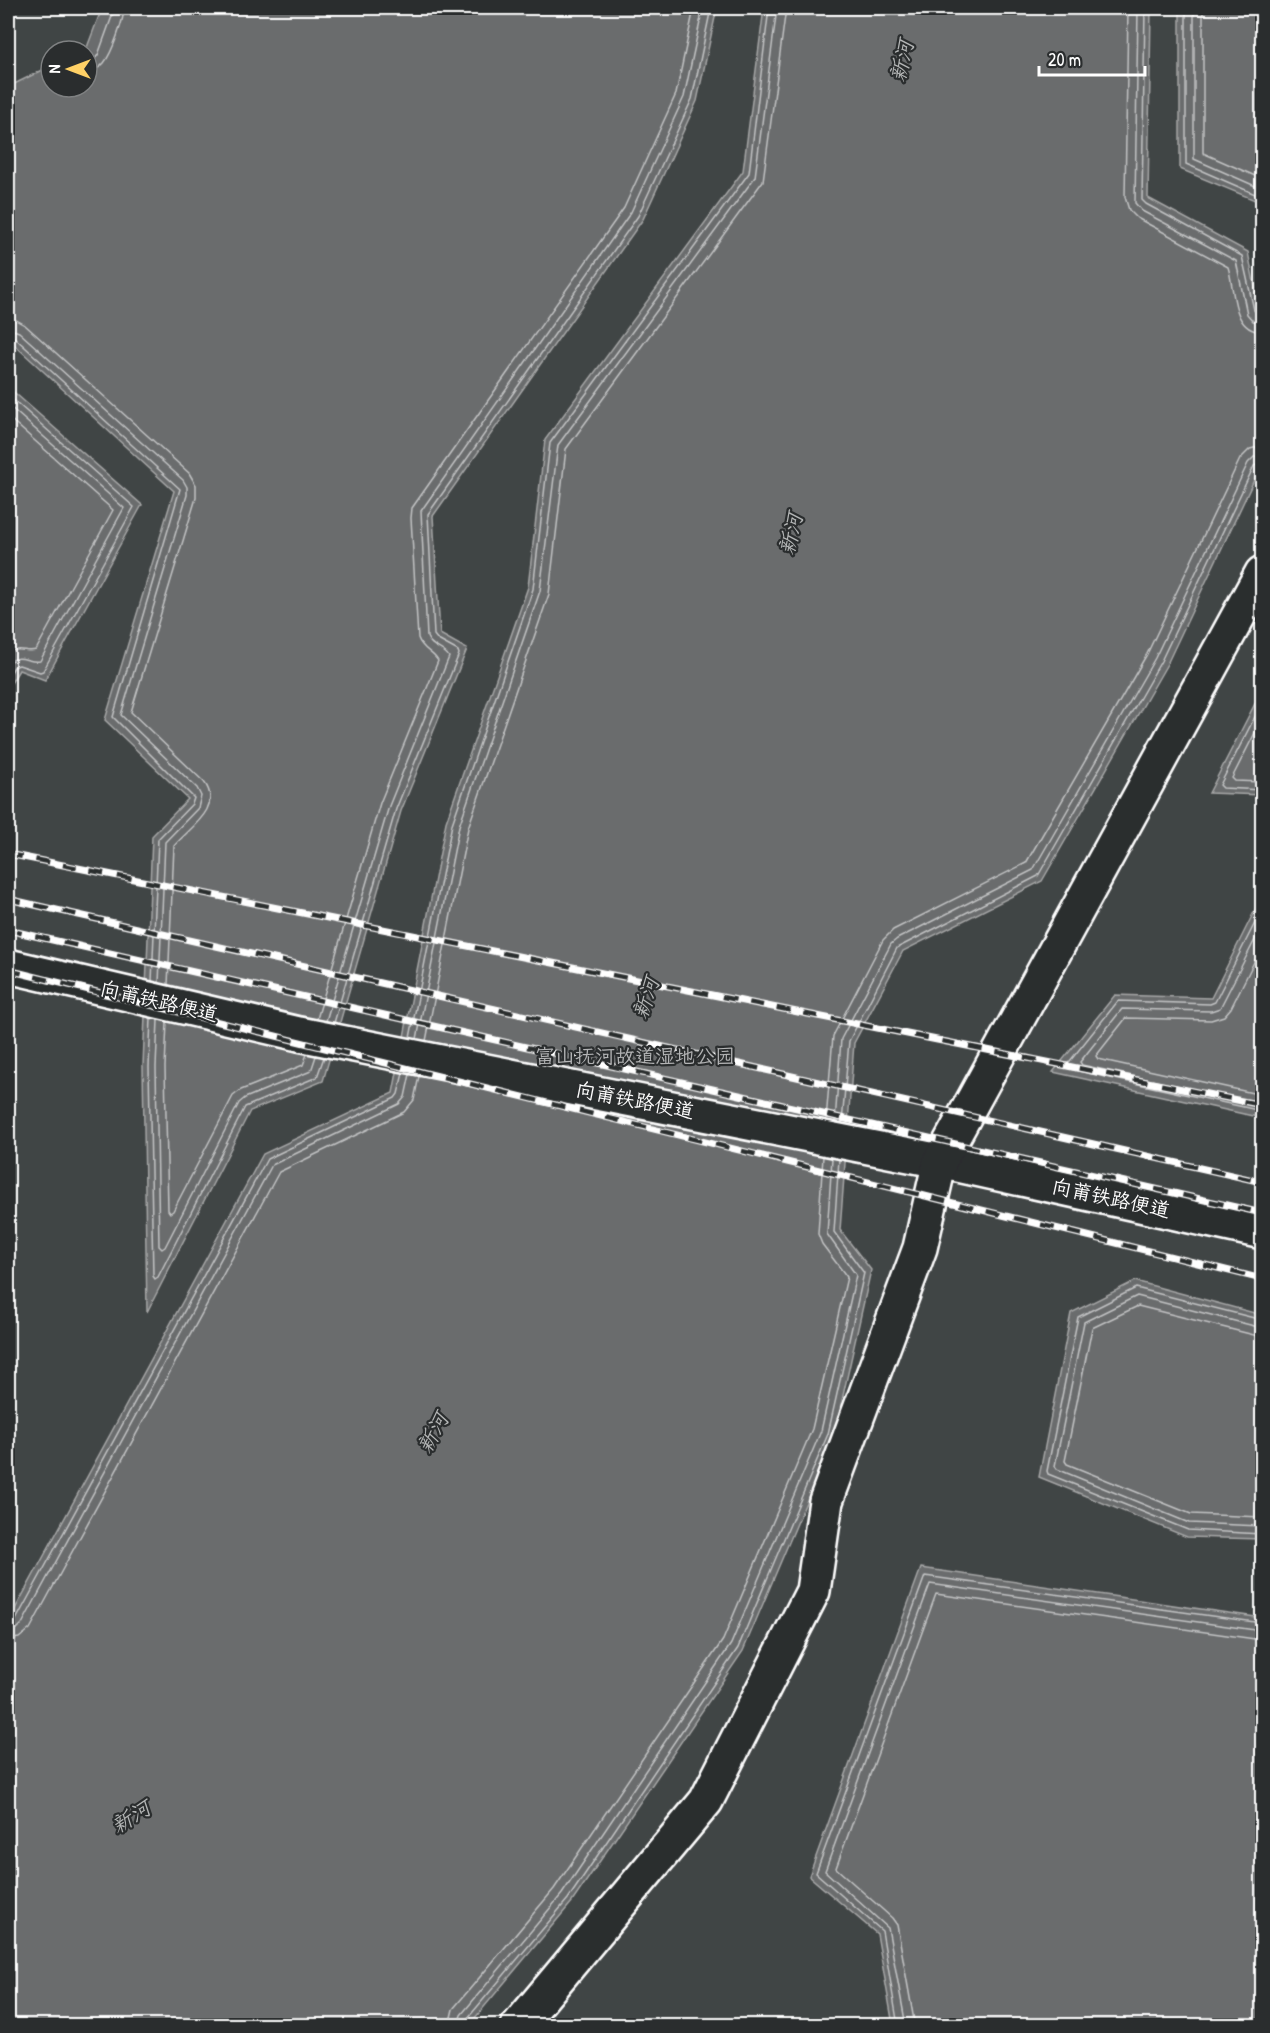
<svg xmlns="http://www.w3.org/2000/svg" width="1270" height="2033" viewBox="0 0 1270 2033" font-family="'Patrick Hand','LXGW WenKai TC',sans-serif">
	<style>
		.green { fill: #414445; stroke: #a0a2a2; stroke-width: 1.5; fill-rule: evenodd }
		.water { fill: #6a6c6d; stroke: #a6a7a7; stroke-width: 1.5 }
		.lines { fill: none; stroke-linecap: round; stroke-linejoin: round }
		.shore { stroke: #c3c4c5; stroke-width: 1.5 }
		.minor-casing { stroke: #fff; stroke-width: 38 }
		.minor { stroke: #2a2d2e; stroke-width: 33 }
		.rail-casing { stroke: #fff; stroke-width: 7 }
		.rail { stroke: #2a2d2e; stroke-width: 4.5; stroke-dasharray: 14; stroke-linecap: butt }
		.labels { text-anchor: middle; stroke-width: 4.5; stroke-linejoin: round; paint-order: stroke }
		.street-label { font-size: 20px; fill: #fff; stroke: #2a2d2e }
		.park-label { font-size: 20px; fill: #b3b4b5; stroke: #2a2d2e }
		.water-label { font-size: 21px; font-style: italic; fill: #b4b6b6; stroke: #2a2d2e }
	</style>
	<rect width="100%" height="100%" fill="#2a2d2e"/>
	<filter id="ink" filterUnits="userSpaceOnUse"><feTurbulence type="fractalNoise" baseFrequency=".0167" numOctaves="2"/><feDisplacementMap in="SourceGraphic" scale="12" xChannelSelector="R" yChannelSelector="G"/><feConvolveMatrix kernelMatrix="1 2 1 2 8 2 1 2 1" color-interpolation-filters="sRGB"/></filter>
	<g filter="url(#ink)">
		<path class="green" d="M8 8H1262V2025H8ZM51 51H87V87H51Z"/>
		<g class="water">
			<path d="M102 8H717L697 101 643 219 433 516 440 634 467 649 401 811 323 1081 250 1111 147 1312 143 1066 152 836 188 799 105 720 174 491 8 339V87L51 66V87H87V51H83L86 50Z"/>
			<path d="M764 8H1151L1148 198 1248 252 1262 323V463L1167 664 1042 881 903 951 854 1043 840 1230 871 1270 834 1436 743 1651 572 1902 469 2025 8 2026V1622L263 1154 393 1093 446 822 528 587 545 440 743 171Z"/>
			<path d="M1180 8H1262V203L1180 169Z"/>
			<path d="M8 387 142 505 45 680 19 670 8 688Z"/>
			<path d="M1262 690V795L1209 793Z"/>
			<path d="M1262 896V1118L1053 1072 1115 995 1211 998Z"/>
			<path d="M1135 1281 1262 1315V1539L1187 1537 1039 1477 1071 1313Z"/>
			<path d="M921 1568 1262 1618V2025H893L877 1934 809 1876Z"/>
		</g>
		<g class="lines">
			<g class="shore">
				<path d="M1128 8 1125 197 1129 210 1137 218 1228 267C1235 289 1231 331 1262 332"/>
				<path d="M1138 8 1135 203 1142 211 1236 261 1247 314 1253 321 1262 323"/>
				<path d="M1145 8 1142 200 1146 204 1242 256 1254 310 1257 314 1262 315"/>
				<path d="M1186 8V164L1262 197"/>
				<path d="M1194 8V159L1262 189"/>
				<path d="M1203 8V153L1262 179"/>
				<path d="M87 64 94 60 98 55 115 8"/>
				<path d="M87 73C94 71 99 69 104 63 112 53 124 20 124 8"/>
				<path d="M8 319 16 320 25 325 189 473 196 485V498L131 712 204 782C224 808 189 828 174 846L168 985"/>
				<path d="M8 328 19 332 183 480 187 487V495L121 715 197 788 201 796 198 808 165 842 159 983"/>
				<path d="M8 335 14 337 180 489 113 717 194 798 192 804 158 839 152 981"/>
				<path d="M8 395 134 507 43 671 40 672 19 665 14 667 8 677"/>
				<path d="M8 405 124 508 40 661C27 663 19 652 8 664"/>
				<path d="M8 417 113 510 36 650C26 653 20 646 8 652"/>
				<path d="M1262 703 1220 785 1223 788 1262 790"/>
				<path d="M1262 719 1232 778 1235 781 1262 782"/>
				<path d="M1262 909 1215 1002 1210 1004 1118 1001 1066 1066 1069 1069 1262 1111"/>
				<path d="M1262 926 1220 1008 1211 1011 1122 1009 1080 1062 1082 1065 1262 1104"/>
				<path d="M1262 946 1231 1008 1224 1016 1211 1020 1126 1018 1096 1056 1098 1059 1262 1095"/>
				<path d="M151 1018 149 1067 153 1276 155 1279 158 1277 245 1107 317 1077 324 1057"/>
				<path d="M317 1019 380 803 438 661C433 652 422 650 418 638L411 518 412 508 624 208 676 94 694 8"/>
				<path d="M158 1020 156 1067 159 1246 162 1249 165 1247 239 1103 245 1098 311 1071 316 1056"/>
				<path d="M326 1021 389 806 449 657C444 648 431 648 427 637L421 511 631 212 684 97 703 8"/>
				<path d="M167 1022 165 1067 168 1210 170 1213 173 1211 233 1096 241 1090 303 1065 307 1054"/>
				<path d="M334 1023 396 809 459 654 458 651 438 640 434 635 428 514 638 216 692 99 711 8"/>
				<path d="M410 1038 452 824 533 589 550 443 749 173 769 8"/>
				<path d="M417 1039 459 826 540 591 558 445 755 177 777 8"/>
				<path d="M426 1041 468 828 549 594 566 449 763 181 786 8"/>
				<path d="M826 1120 833 1036 883 940 893 930 1026 863 1147 654 1240 459 1250 449 1262 446"/>
				<path d="M835 1122 841 1039 891 944 897 939 1033 870 1155 658 1248 463 1254 457 1262 455"/>
				<path d="M842 1123 849 1041 897 948 1038 876 1161 661 1254 466 1262 463"/>
				<path d="M1262 1320 1136 1288 1078 1317 1047 1471 1048 1474 1188 1530 1262 1534"/>
				<path d="M1262 1328 1137 1296 1084 1322 1055 1466 1057 1469 1189 1523 1262 1526"/>
				<path d="M1262 1337 1138 1306 1092 1328 1065 1461 1067 1464 1191 1514 1262 1517"/>
				<path d="M8 1624 16 1620 267 1159 395 1098 398 1094 403 1073"/>
				<path d="M8 1631 17 1629 22 1624 272 1165 399 1104 405 1097 410 1074"/>
				<path d="M8 1640 19 1638 30 1629 279 1172 404 1112 414 1100 419 1076"/>
				<path d="M449 2026 453 2009 554 1889 723 1640 812 1429 847 1277 822 1244 818 1234 823 1156"/>
				<path d="M458 2026 461 2015 562 1894 731 1644 821 1431 856 1275 827 1234 832 1158"/>
				<path d="M465 2026 467 2019 568 1899 738 1648 828 1434 864 1273 834 1232 839 1159"/>
				<path d="M898 2026 882 1931 816 1873 925 1576 1262 1623"/>
				<path d="M906 2026 888 1928 825 1871 930 1584 1262 1631"/>
				<path d="M915 2026 897 1925 892 1918 836 1868 936 1594 1262 1640"/>
			</g>
			<defs>
				<g id="minor">
					<path d="M8 966 299 1034 940 1161 1262 1232"/>
					<path d="M518 2026 706 1801 813 1591 826 1501 920 1248 940 1161 1262 573"/>
				</g>
			</defs>
			<use href="#minor" class="minor-casing"/>
			<use href="#minor" class="minor"/>
			<defs>
				<g id="rail">
					<path d="M8 854 1262 1105"/>
					<path d="M8 899 1262 1182"/>
					<path d="M8 930 1262 1213"/>
					<path d="M8 970 1262 1279"/>
				</g>
			</defs>
			<use href="#rail" class="rail-casing"/>
			<use href="#rail" class="rail"/>
		</g>
	</g>
	<g class="labels">
		<g class="street-label">
			<text transform="translate(159 1001) rotate(13)" y="7">向莆铁路便道</text>
			<text transform="translate(635 1100) rotate(11)" y="7">向莆铁路便道</text>
			<text transform="translate(1111 1198) rotate(12)" y="7">向莆铁路便道</text>
		</g>
		<g class="park-label">
			<text x="635" y="1063">富山抚河故道湿地公园</text>
		</g>
		<g class="water-label">
			<text transform="translate(902 61) rotate(-77)" y="7">新河</text>
			<text transform="translate(791 534) rotate(-77)" y="7">新河</text>
			<text transform="translate(646 998) rotate(-71)" y="7">新河</text>
			<text transform="translate(433 1433) rotate(-62)" y="7">新河</text>
			<text transform="translate(131 1817) rotate(-32)" y="7">新河</text>
		</g>
	</g>
	<rect width="1270" height="2033" fill="none" stroke="#2a2d2e" stroke-width="30"/>
	<rect x="15" y="15" width="1240" height="2003" fill="none" stroke="#fff" stroke-width="2" filter="url(#ink)"/>
	<g transform="translate(69 69) rotate(270)"><circle r="28" fill="#2a2d2e" stroke="#7f8182" stroke-width="1.5"/>
	<path d="M0-4.5L10 22L0 15L-10 22Z" fill="#ffd166"/>
	<text y="-9" font-size="16" font-weight="bold" text-anchor="middle" fill="#ffffff">N</text>
	</g>
	<path d="M1039 66v9h106v-9" fill="none" stroke="#ffffff" stroke-width="3"/>
	<text x="1048" y="66" font-size="18" fill="#ffffff" stroke="#2a2d2e" stroke-width="4.5" paint-order="stroke">20 m</text>
</svg>
